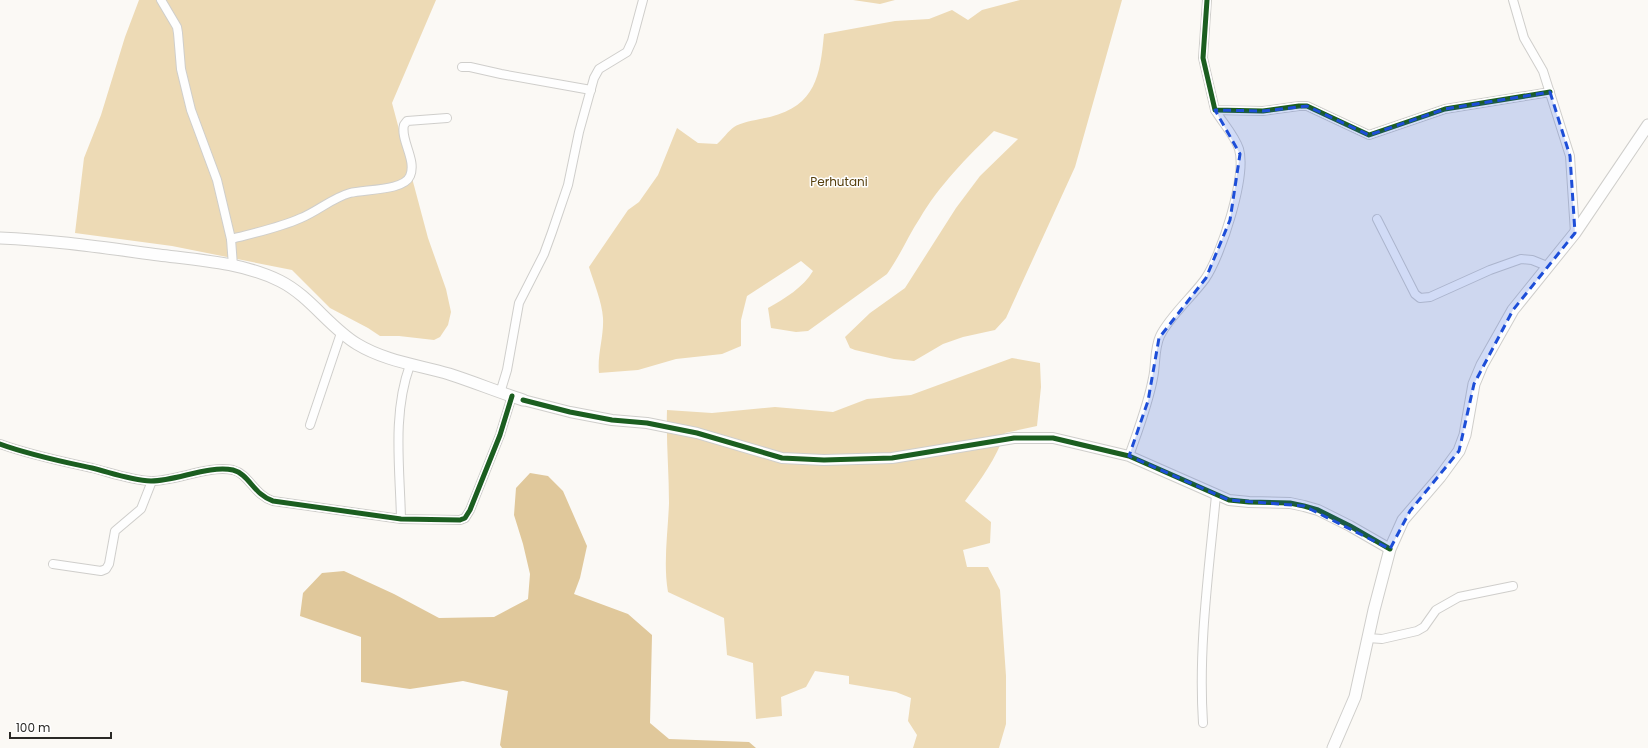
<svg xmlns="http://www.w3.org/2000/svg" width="1648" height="748" viewBox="0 0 1648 748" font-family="Poppins,sans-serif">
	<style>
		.forest { fill: #eddab5 }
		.water { fill: #e0c89b }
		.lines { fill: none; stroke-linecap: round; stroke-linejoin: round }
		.minor-casing { stroke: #cfcecb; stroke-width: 10 }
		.tertiary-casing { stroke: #cfcecb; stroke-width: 12 }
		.secondary-casing { stroke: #cfcecb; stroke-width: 13 }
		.minor { stroke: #fefefe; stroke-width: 8 }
		.tertiary { stroke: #fefefe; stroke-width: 10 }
		.secondary { stroke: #fefefe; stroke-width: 11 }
		.cycleway-casing { stroke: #fff; stroke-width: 8 }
		.cycleway { stroke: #1b5e20; stroke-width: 5 }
		.marked { fill: #1d4ed8; fill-opacity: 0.2; stroke: #1d4ed8; stroke-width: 3; stroke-dasharray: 8 5; stroke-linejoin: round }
		.labels { text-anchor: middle; stroke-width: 3; stroke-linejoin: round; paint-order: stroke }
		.park-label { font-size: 12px; fill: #563f0c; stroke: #fff }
	</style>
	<rect width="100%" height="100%" fill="#fbf9f5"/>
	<g class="forest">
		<path d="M139 0H436L392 103 428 238 446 289 451 312 448 325 440 337 434 340 399 336H380L368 328 330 308 292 270 172 246 75 233 84 158 101 115 125 37Z"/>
		<path d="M853 0H895L880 4Z"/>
		<path d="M1020 0H1122L1075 167 1006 318 995 330 963 337 943 344 914 361 894 359 855 350 850 348 845 337 870 313 905 288 956 208 980 176 1018 139 994 131C968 156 938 187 920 218 908 236 900 256 887 274L808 331 796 332 771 328 768 308C784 299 804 287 813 271L801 261 747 296 741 320V346L722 354 676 359 638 370 599 373C597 355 604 337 603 318 602 302 594 283 589 267L628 210 639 202 658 175 677 128 698 143 717 144C723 139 728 131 734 127 741 122 760 119 770 117 816 105 820 76 824 34L895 21 929 19 952 10 968 20 982 10Z"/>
		<path d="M1012 358 1040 363 1041 387 1037 426 1005 433C996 459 981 479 965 501L991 522 990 543 963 550 967 567H988L1000 590 1006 676V724L999 748H913L917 735 908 721 911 698 896 692 849 684V676L815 671 806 687 781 697 782 716 756 719 753 663 727 655 724 618 668 592C663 563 668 532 669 503 669 472 666 441 667 410L712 413 775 407 833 412 867 399 911 395Z"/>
	</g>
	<path class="water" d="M530 473 548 476 563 491 587 546 580 578 574 594 628 614 652 635 650 723 669 739 749 742 756 748H502L500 745 508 691 463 681 410 689 361 682V637L300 616 303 593 322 573 344 571 394 594 439 618 494 617 528 599 530 574 523 544 514 515 516 488Z"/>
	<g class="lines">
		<defs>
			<g id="minor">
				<path d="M161 0 177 27 178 33 181 69 191 110 217 180 231 239 233 266"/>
				<path d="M1207 0 1203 58 1215 110 1263 111 1299 106H1307L1369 135 1445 109 1550 92"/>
				<path d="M1513 0 1524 38 1543 71 1570 156 1575 233"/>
				<path d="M462 67H470L501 74 591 90"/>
				<path d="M1377 219 1415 294 1420 298 1430 297 1490 270 1521 259 1532 260 1547 266"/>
				<path d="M231 239C254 233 279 228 301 218 318 211 332 198 350 193 364 189 404 191 410 176 417 160 400 140 404 125L407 121 447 118"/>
				<path d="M500 393 507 370 519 303 544 254 552 232 568 185 579 132 594 78 599 69 627 52 632 41 643 0"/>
				<path d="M310 425 341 333"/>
				<path d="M0 444C30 455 60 461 92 468 112 473 130 480 151 481 177 481 208 465 233 470 249 474 254 495 273 501L401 519 460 520 465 518 470 510 500 435 512 396"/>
				<path d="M1129 456C1138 430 1148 405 1153 378 1156 365 1154 349 1160 336 1169 317 1192 297 1205 279 1221 256 1247 176 1239 149 1235 136 1222 122 1215 110"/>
				<path d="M401 519C400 469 392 414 410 365"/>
				<path d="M53 564 101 571 106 569 109 564 115 531 141 509 152 481"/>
				<path d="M1368 638 1382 639 1417 631 1424 627 1436 610 1459 597 1513 586"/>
				<path d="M1203 723C1198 647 1209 570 1216 495"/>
			</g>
			<path id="tertiary" d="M523 400 570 412 612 420 647 423 697 433 782 458 824 460 892 458 1014 438H1053L1129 456 1229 500 1249 502 1290 503 1304 506 1318 510 1350 526 1390 549"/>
			<g id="secondary">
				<path d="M0 238C53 240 106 248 159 255 199 260 244 263 280 281 310 296 329 327 357 344 385 361 418 365 449 374 474 382 498 392 523 400"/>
				<path d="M1333 748 1355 697 1374 610 1390 549 1403 520 1440 477 1459 451 1465 435 1474 384 1482 365 1513 310 1575 233 1648 125"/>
			</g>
		</defs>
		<use href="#minor" class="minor-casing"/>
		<use href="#tertiary" class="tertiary-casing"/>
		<use href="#secondary" class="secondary-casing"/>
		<use href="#minor" class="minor"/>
		<use href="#tertiary" class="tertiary"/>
		<use href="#secondary" class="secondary"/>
		<defs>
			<g id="cycleway">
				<path d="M1207 0 1203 58 1215 110 1263 111 1299 106H1307L1369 135 1445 109 1550 92"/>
				<path d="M523 400 570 412 612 420 647 423 697 433 782 458 824 460 892 458 1014 438H1053L1129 456 1229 500 1249 502 1290 503 1304 506 1318 510 1350 526 1390 549"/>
				<path d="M0 444C30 455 60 461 92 468 112 473 130 480 151 481 177 481 208 465 233 470 249 474 254 495 273 501L401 519 460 520 465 518 470 510 500 435 512 396"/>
			</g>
		</defs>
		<use href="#cycleway" class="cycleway-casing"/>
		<use href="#cycleway" class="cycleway"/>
	</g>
	<path class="marked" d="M1550 92 1570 156 1575 233 1513 310 1474 384 1459 451 1410 511 1390 549 1304 506 1229 500 1129 456 1148 401 1159 338 1206 278 1230 220 1240 154 1215 110 1263 111 1307 106 1369 135 1445 109Z"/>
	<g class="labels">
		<g class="park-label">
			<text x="839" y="186">Perhutani</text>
		</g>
	</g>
	<path d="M10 732v6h101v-6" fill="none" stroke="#2a2926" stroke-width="2"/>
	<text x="16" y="732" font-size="12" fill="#2a2926" stroke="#ffffff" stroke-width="3" paint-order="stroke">100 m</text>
</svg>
